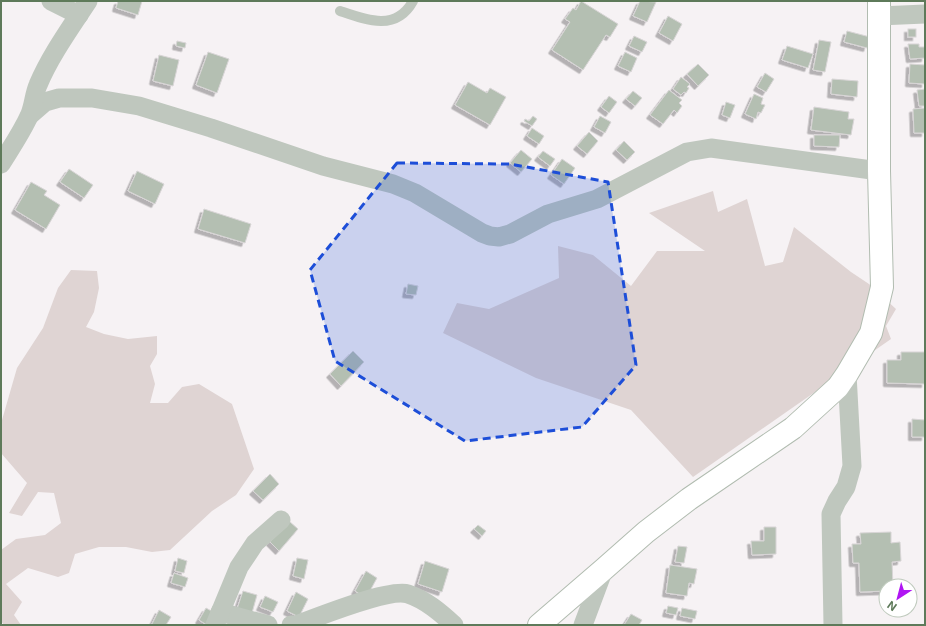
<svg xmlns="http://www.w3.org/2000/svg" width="926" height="626" viewBox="0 0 926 626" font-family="Inter,sans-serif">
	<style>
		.green { fill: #dfd4d3 }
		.building { fill: #b4bfb2; stroke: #d8d5d6; filter: url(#shadow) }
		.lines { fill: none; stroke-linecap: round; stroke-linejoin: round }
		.secondary-casing { stroke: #b1bcb0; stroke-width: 24 }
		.lane { stroke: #bfc7be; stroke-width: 10 }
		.street { stroke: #bfc7be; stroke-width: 19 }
		.secondary { stroke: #fff; stroke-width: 22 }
		.marked { fill: #1d4ed8; fill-opacity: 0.2; stroke: #1d4ed8; stroke-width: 3; stroke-dasharray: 8 5; stroke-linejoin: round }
	</style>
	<defs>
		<filter id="shadow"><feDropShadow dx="-3.5" dy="3.5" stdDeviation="0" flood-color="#0004"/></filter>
	</defs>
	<rect width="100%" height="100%" fill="#f6f2f4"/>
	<g class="green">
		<path d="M713 191 718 212 747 199 765 266 783 262 794 227 851 272 869 284 896 309 886 326 891 339 693 477 631 410 536 378 443 333 457 303 489 309 559 278 558 246 593 255 631 286 657 251H705L649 213Z"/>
		<path d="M71 270 97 271 99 288 94 312 86 327 104 334 128 339 157 336V354L150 366 155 384 150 403H168L182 387 199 384 232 404 254 469 236 495 212 511 170 550 152 552 126 547H99L75 554 69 573 58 577 28 568 6 584 22 602 14 615 21 625H4L1 621V550L16 539 45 535 61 523 54 493 38 492 22 516 9 513 27 483 1 453V420H2L17 368 43 328 58 288Z"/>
	</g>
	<g class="building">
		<path d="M118 1H142L138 15 116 8Z"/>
		<path d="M581 1 618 24 610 37 606 35 583 70 552 50 570 22 565 19 573 8 576 10Z"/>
		<path d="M640 1 656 2 647 22 633 16Z"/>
		<path d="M668 16 682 24 673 41 659 33Z"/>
		<rect x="908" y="29" width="8" height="8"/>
		<path d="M847 31 870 37 867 48 844 42Z"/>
		<path d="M634 36 647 42 642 52 629 46Z"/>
		<path d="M819 40 831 42 825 72 813 70Z"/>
		<path d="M177 41 186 43 185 48 176 46Z"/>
		<path d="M908 44H919V47H925V58L910 59Z"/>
		<path d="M787 46 813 54 808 68 782 60Z"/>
		<path d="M208 52 229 59 217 93 196 85Z"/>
		<path d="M625 52 637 58 631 72 618 66Z"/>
		<path d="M159 55 179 60 173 86 153 81Z"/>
		<path d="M698 64 709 75 698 86 687 74Z"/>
		<path d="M910 64 925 65V84L909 83Z"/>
		<path d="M765 73 774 79 766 92 757 87Z"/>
		<path d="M681 77 690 84 687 87 689 88 686 93 684 92 681 95 673 89Z"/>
		<path d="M832 79 858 81 857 97 831 94Z"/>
		<path d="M468 82 487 93 490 88 506 97 490 125 455 105Z"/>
		<path d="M925 89V106H919L917 90Z"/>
		<path d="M669 90 682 100 679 103 682 106 677 113 674 110 663 124 650 115Z"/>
		<path d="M633 91 642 98 635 106 626 99Z"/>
		<path d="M754 94 763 98 761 104 765 105 761 113 758 112 756 119 745 114Z"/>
		<path d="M609 96 617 102 609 113 601 107Z"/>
		<path d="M726 102 735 105 730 118 722 115Z"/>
		<path d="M814 107 849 112 848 119H854L851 135 811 130Z"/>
		<path d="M925 108V133H914L913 109Z"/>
		<path d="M533 116 537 119 532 126 524 121 525 119 529 121Z"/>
		<path d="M600 116 611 122 605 133 594 127Z"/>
		<path d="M532 128 544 136 539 144 527 136Z"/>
		<path d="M589 132 598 141 587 154 577 146Z"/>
		<path d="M814 135H840L839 147 814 146Z"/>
		<path d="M624 141 635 152 627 160 616 150Z"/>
		<path d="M521 150 532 159 521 172 510 163Z"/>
		<path d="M543 151 555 159 550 166 538 157Z"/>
		<path d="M562 159 575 168 564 184 551 175Z"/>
		<path d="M69 169 93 185 84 198 60 182Z"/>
		<path d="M137 171 164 184 155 204 128 191Z"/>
		<path d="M31 182 47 191 44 195 60 205 46 229 15 210Z"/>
		<path d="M204 209 251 224 245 243 198 229Z"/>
		<path d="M408 284 418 286 416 295 406 294Z"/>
		<path d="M353 351 364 362 341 386 330 374Z"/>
		<path d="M901 352H925V384L887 383V360H901Z"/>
		<path d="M912 419 925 420V437H912Z"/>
		<path d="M270 474 279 484 263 500 253 491Z"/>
		<path d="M289 521 298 529 279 551 270 542Z"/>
		<path d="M478 525 486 531 482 536 474 529Z"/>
		<path d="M764 527H776V554L752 555 751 541H764Z"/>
		<path d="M891 532V543L900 542 901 561 892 562 893 586H886V591L860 592 859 563H853L852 544H861L860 533Z"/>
		<path d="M678 546 687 547 684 563 675 562Z"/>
		<path d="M178 558 187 561 184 573 175 571Z"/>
		<path d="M297 558 308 560 304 579 293 576Z"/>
		<path d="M425 561 449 569 442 592 418 584Z"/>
		<path d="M670 565 697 569 694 584 689 583 687 596 666 593Z"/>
		<path d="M366 571 377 578 366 598 355 591Z"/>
		<path d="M174 573 188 578 185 587 171 583Z"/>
		<path d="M243 591 257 595 252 613 237 609Z"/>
		<path d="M296 592 308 599 299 617 287 611Z"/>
		<path d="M265 596 278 602 273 612 260 607Z"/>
		<path d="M668 606 678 608 676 615 666 613Z"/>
		<path d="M206 608 215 613 207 625 199 620Z"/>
		<path d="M682 608 697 611 695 619 680 616Z"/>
		<path d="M159 610 171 617 166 625H154L152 624Z"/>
		<path d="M631 614 642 620 639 625H624Z"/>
	</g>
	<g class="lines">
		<defs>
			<path id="secondary" d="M539 625 604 569 646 532 689 499 793 428 838 387 847 374 871 333 882 287 879 171V1"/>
		</defs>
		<use href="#secondary" class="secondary-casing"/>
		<path class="lane" d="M340 11C366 20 396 32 413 1"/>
		<g class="street">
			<path d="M51 1 79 15"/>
			<path d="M879 16 925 14"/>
			<path d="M30 115 45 102 59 98H92L139 106 211 128 323 166 393 184 415 193 482 233 490 236 499 237 510 234 548 214 597 199 687 152 711 148 879 171"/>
			<path d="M1 164C11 148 22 132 30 114 34 104 34 94 38 85 50 56 71 27 88 1"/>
			<path d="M220 612 268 625"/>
			<path d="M215 625 239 567 255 543 281 520"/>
			<path d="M291 625H296C317 617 390 588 408 594 426 600 441 613 454 625"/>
			<path d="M583 625 604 569"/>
			<path d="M833 625 831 514 837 501 846 487 852 466 847 374"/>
		</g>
		<use href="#secondary" class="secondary"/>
	</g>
	<path class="marked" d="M397 163 510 164 608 182 636 365 582 427 465 441 335 361 310 270Z"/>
	<rect width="926" height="626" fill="none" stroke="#5e7a5a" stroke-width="4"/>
	<g transform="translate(898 598) rotate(216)"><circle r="19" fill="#ffffff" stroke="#bfcabd"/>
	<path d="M0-3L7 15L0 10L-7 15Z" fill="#b015f3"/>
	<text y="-6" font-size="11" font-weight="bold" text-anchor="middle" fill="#5e7a5a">N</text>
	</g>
</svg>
